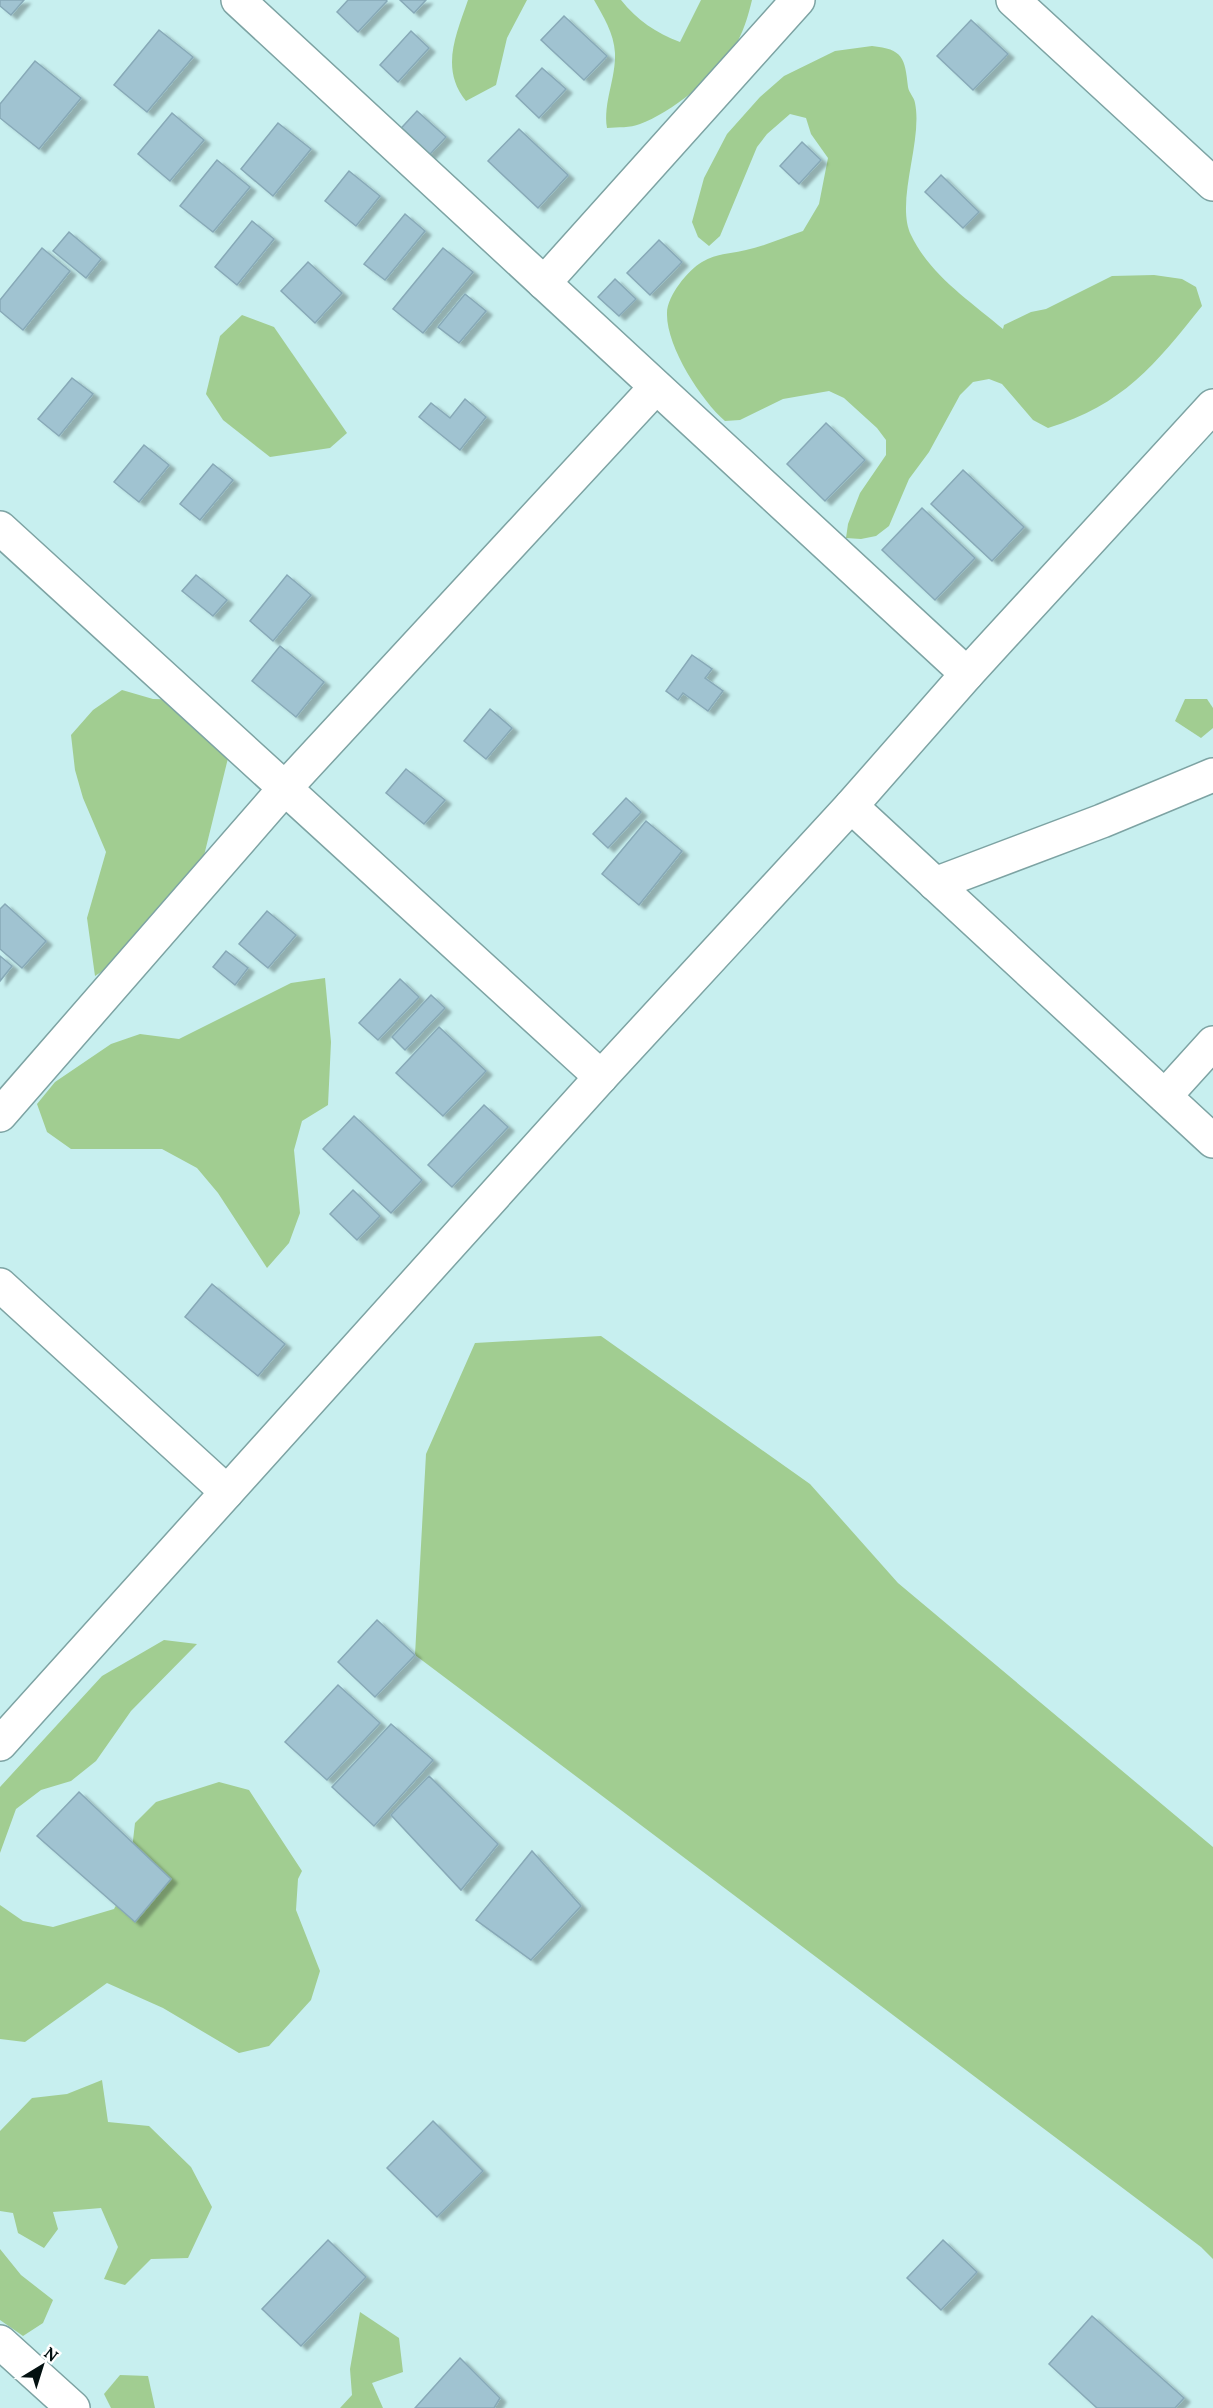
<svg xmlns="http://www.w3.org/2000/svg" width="1213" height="2408" viewBox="0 0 1213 2408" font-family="Lora,serif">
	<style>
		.green { fill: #a1cd91 }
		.building { fill: #a0c3d1; stroke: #87a9b7; stroke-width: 1.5; filter: url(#shadow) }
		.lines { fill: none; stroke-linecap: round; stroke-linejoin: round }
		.minor-casing { stroke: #7da3a3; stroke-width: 36 }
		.minor { stroke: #fff; stroke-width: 33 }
	</style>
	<defs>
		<filter id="shadow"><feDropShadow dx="6" dy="4" stdDeviation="1.5" flood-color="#0004"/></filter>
	</defs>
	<rect width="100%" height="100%" fill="#c7efef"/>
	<g class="green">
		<path d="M468 0H527L507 38 496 85 466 101C440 69 456 35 468 0Z"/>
		<path d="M594 0H621C637 20 656 33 680 42L701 0H752C748 17 743 33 734 48 718 75 669 114 640 124 630 128 618 127 607 128 603 102 616 79 615 53 614 33 603 16 594 0Z"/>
		<path d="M872 46C903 49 905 58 908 87 909 93 914 97 915 103 923 141 895 202 911 235 930 275 970 301 1003 329L1004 325 1031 312 1046 309 1112 276 1154 275 1182 279 1196 287 1202 306C1155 365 1123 405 1048 428L1033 420 1002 384 989 379 973 382 960 395 929 452 909 479 889 526 876 536 861 539 846 538 848 524 860 493 886 455V440L877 428 844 398 829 391 783 399 740 420 725 421C701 400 666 346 667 313 667 296 688 270 702 262 717 253 730 254 746 250 765 246 785 237 803 231L819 204 828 158 811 134 806 118 790 114 767 134 757 147 720 236 709 246 698 237 692 222 704 178 727 134 760 97 784 76 835 51Z"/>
		<path d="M242 315 274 327 347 433 330 448 270 457 223 420 206 394 220 336Z"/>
		<path d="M122 690 153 699 188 700 231 746 198 880 200 907 95 976 87 918 106 852 83 798 75 770 71 735 93 710Z"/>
		<path d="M1185 699H1207L1213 708V728L1201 738 1175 721Z"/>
		<path d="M325 978 331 1042 328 1105 302 1121 294 1150 300 1213 289 1243 267 1268 218 1193 197 1168 162 1149H71L47 1132 37 1104 55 1082 111 1044 140 1034 179 1039 291 983Z"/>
		<path d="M601 1336 810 1484 898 1583 1213 1847V2259L1201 2247 415 1655 426 1454 475 1343Z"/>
		<path d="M164 1640 197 1644 131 1711 96 1761 71 1781 41 1790 16 1809 0 1853V1787L102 1676Z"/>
		<path d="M219 1782 249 1790 302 1871 298 1879 296 1910 320 1971 311 2000 269 2046 239 2053 163 2008 107 1983 25 2042 0 2039V1905L23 1921 53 1927 114 1909 128 1884 135 1823 156 1802Z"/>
		<path d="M102 2080 108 2122 149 2126 191 2167 212 2207 188 2258 151 2259 125 2285 104 2279 118 2247 101 2208 53 2212 58 2229 44 2248 18 2233 13 2213 0 2211V2131L32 2098 67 2094Z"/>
		<path d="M0 2249 21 2275 53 2300 43 2323 23 2336 0 2320Z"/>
		<path d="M360 2312 399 2338 403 2372 372 2383 383 2408H340L352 2395 350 2369Z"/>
		<path d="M120 2375 148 2376 155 2408H111L104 2394Z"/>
	</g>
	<g class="building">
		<path d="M0 0H24L11 15 0 6Z"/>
		<path d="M348 0H386L387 1 358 32 337 12Z"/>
		<path d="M400 0H426L414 13Z"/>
		<path d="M564 16 607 56 584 80 541 40Z"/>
		<path d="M971 20 1008 54 973 90 937 56Z"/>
		<path d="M159 30 193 57 147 112 114 85Z"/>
		<path d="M411 31 429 48 398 82 380 65Z"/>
		<path d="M35 61 81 98 39 149 0 118V104Z"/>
		<path d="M542 68 566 89 539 118 516 96Z"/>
		<path d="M417 111 446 137 420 165 392 138Z"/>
		<path d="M172 113 204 140 170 181 138 154Z"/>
		<path d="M278 123 311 149 273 196 241 169Z"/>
		<path d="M519 129 568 175 538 208 488 161Z"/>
		<path d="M802 142 821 160 799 184 780 166Z"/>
		<path d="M217 160 250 187 213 232 180 206Z"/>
		<path d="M349 171 380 196 356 226 325 201Z"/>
		<path d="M941 175 979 212 963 228 925 192Z"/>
		<path d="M405 214 425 231 385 280 364 264Z"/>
		<path d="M252 221 274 239 237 285 215 267Z"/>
		<path d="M69 232 101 259 86 278 53 251Z"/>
		<path d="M659 240 682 262 650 295 627 273Z"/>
		<path d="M42 248 70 271 23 330 0 311V300Z"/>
		<path d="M443 248 473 272 423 333 393 309Z"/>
		<path d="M308 262 342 293 315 323 281 291Z"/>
		<path d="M615 279 636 299 619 316 598 297Z"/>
		<path d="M465 294 486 311 459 343 438 327Z"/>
		<path d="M72 378 93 394 59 436 38 419Z"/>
		<path d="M465 399 486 417 460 450 419 417 431 403 450 418Z"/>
		<path d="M826 423 865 460 825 501 787 464Z"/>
		<path d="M144 445 169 465 139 502 114 482Z"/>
		<path d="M213 464 233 480 200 520 180 504Z"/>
		<path d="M963 470 1024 527 992 561 931 504Z"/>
		<path d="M922 508 975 558 935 600 882 550Z"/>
		<path d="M196 575 227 600 213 616 182 591Z"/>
		<path d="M287 575 311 595 273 641 250 621Z"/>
		<path d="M280 646 324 682 296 717 252 681Z"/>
		<path d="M692 655 712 669 705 678 723 691 708 711 683 693 678 700 666 691Z"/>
		<path d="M490 709 512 728 486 759 464 741Z"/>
		<path d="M406 769 445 800 424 824 386 793Z"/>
		<path d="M626 798 641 812 608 848 593 834Z"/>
		<path d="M646 821 682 851 639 905 602 874Z"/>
		<path d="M5 904 46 941 22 968 0 949V909Z"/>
		<path d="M267 911 296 935 268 968 239 944Z"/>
		<path d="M226 951 248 968 235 985 213 967Z"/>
		<path d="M0 956 12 966 0 981Z"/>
		<path d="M400 979 419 997 378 1040 359 1023Z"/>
		<path d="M431 995 445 1008 405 1050 392 1037Z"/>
		<path d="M439 1027 486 1071 443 1116 396 1073Z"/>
		<path d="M484 1105 508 1127 452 1187 428 1165Z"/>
		<path d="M354 1116 422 1180 391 1213 323 1149Z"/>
		<path d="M353 1190 380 1216 357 1240 330 1214Z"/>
		<path d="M212 1284 285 1344 258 1376 185 1317Z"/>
		<path d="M377 1620 415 1655 375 1697 338 1662Z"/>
		<path d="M338 1685 380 1723 327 1780 285 1742Z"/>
		<path d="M391 1724 433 1760 374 1826 332 1787Z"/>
		<path d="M429 1776 498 1844 461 1890 391 1815Z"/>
		<path d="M79 1792 171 1879 135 1922 37 1836Z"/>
		<path d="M532 1851 581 1906 531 1960 476 1920Z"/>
		<path d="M433 2121 483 2171 437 2217 387 2168Z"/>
		<path d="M328 2240 366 2277 301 2346 262 2309Z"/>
		<path d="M943 2240 977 2272 941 2310 907 2278Z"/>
		<path d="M1092 2316 1184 2398 1175 2408H1097L1049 2364Z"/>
		<path d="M460 2358 500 2398 494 2408H415Z"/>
	</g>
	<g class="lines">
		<defs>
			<g id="minor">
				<path d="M238 0 967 674"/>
				<path d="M1013 0 1213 184"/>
				<path d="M544 283 798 0"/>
				<path d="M0 528 601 1077"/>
				<path d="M851 806 1213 1141"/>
				<path d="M935 884 1102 821 1213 775"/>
				<path d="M1165 1096 1213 1043"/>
				<path d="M0 1115 285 788 656 387"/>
				<path d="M0 1285 227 1492"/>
				<path d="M0 1744 601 1077 851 806 967 674 1213 406"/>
				<path d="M0 2342 73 2408"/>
			</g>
		</defs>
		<use href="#minor" class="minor-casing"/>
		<use href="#minor" class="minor"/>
	</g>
	<g transform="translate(42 2366) rotate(38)" stroke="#ffffff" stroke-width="4.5" paint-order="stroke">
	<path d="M0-4.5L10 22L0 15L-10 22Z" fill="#041111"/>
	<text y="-9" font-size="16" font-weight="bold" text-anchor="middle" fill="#041111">N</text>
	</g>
</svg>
